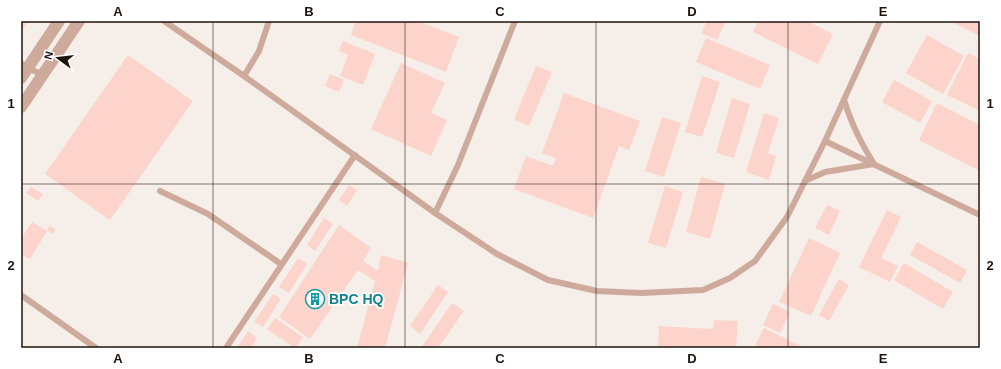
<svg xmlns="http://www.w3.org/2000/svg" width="1001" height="369" viewBox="0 0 1001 369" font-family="Arial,sans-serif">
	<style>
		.built { fill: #f6eee8 }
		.building { fill: #fcd4cc }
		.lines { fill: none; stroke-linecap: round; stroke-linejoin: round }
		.lane { stroke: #ceaa9c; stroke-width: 6 }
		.street { stroke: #ceaa9c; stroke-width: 12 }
		.grid { fill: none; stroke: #1f140c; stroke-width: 1; stroke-opacity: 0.55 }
		.labels { text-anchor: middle; stroke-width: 3.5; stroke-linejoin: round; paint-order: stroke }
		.culture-label { font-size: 14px; font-weight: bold; fill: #0d838f; stroke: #fff; text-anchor: start }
		.neatline { fill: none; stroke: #1f140c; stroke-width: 1.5 }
		.grid-label { font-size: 13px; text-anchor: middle; font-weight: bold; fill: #1f140c }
	</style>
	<rect width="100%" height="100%" fill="#fbfbfb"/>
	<rect class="built" x="21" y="21" width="959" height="327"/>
	<g class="building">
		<path d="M21 21H28L21 32Z"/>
		<path d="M356 21H418L459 37 446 72 351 35Z"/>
		<path d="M707 21H726L717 40 701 33Z"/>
		<path d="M758 21H807L833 34 818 64 753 32Z"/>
		<path d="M950 21H980V36Z"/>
		<path d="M927 35 964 56 943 94 906 73Z"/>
		<path d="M706 38 770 65 760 89 696 62Z"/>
		<path d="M343 41 375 54 363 85 340 76 348 55 339 51Z"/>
		<path d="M968 53 980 59V111L947 95Z"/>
		<path d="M128 55 193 101 110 220 45 174Z"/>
		<path d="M401 63 445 83 431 113 447 120 431 156 371 129Z"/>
		<path d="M536 66 552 72 529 126 514 119Z"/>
		<path d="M330 74 344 80 339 92 325 86Z"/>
		<path d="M702 76 720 82 702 137 685 132Z"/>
		<path d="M894 80 932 101 920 123 882 102Z"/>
		<path d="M564 93 640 121 629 150 619 146 593 218 514 189 526 156 553 166 556 158 542 153Z"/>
		<path d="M732 98 750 104 734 158 716 153Z"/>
		<path d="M937 103 980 125V171L919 140Z"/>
		<path d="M764 113 779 118 768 153 776 156 769 180 746 172Z"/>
		<path d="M662 117 681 123 664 177 645 171Z"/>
		<path d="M701 177 725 184 710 239 686 232Z"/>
		<path d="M349 185 357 190 347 206 339 200Z"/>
		<path d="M665 186 683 192 666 248 648 243Z"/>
		<path d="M31 187 43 194 38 201 26 193Z"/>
		<path d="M827 205 840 211 829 235 815 228Z"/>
		<path d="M887 210 901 217 881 258 898 266 890 282 859 267Z"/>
		<path d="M324 218 333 224 315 251 307 245Z"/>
		<path d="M32 222 47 231 30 259 21 254V239Z"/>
		<path d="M50 225 56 230 53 234 47 230Z"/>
		<path d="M339 225 371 248 363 261 378 271 381 255 408 263 385 348H357L375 281 358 270 310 339 279 317Z"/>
		<path d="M809 238 840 253 811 316 779 302Z"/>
		<path d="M917 242 967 270 960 283 910 255Z"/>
		<path d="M298 258 307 264 289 293 279 287Z"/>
		<path d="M904 263 953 292 943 309 894 280Z"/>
		<path d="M839 279 849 285 829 321 819 315Z"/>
		<path d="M438 285 448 292 420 334 410 326Z"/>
		<path d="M273 294 281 299 263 327 254 322Z"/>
		<path d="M452 303 464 311 438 348H421Z"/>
		<path d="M773 304 790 312 780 333 763 325Z"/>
		<path d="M275 318 303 337 295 348 267 329Z"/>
		<path d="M714 320 738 321 736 348H658L659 326 713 329Z"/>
		<path d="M764 328 805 348H754Z"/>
		<path d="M248 331 257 338 251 348H237Z"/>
	</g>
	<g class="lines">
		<g class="lane">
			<path d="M164 21 244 76 435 213 497 254 548 280 597 291 641 293 703 290 730 278 755 261 787 217 825 141 880 21"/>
			<path d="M21 63 28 68 43 75"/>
			<path d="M244 76 259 51 269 21"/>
			<path d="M844 100C852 125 860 141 874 164"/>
			<path d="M825 141 980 215"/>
			<path d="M805 181 825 172 874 164"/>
			<path d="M160 191 208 214 281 264"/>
			<path d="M435 213 458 165 515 21"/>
			<path d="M21 295 96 348"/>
			<path d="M226 348 355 155"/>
		</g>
		<g class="street">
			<path d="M21 78 59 21"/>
			<path d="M21 107 79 21"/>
		</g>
	</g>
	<path class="grid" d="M213 21V348M405 21V348M596 21V348M788 21V348M21 184H980"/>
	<defs>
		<symbol id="building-ring" viewBox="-11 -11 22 22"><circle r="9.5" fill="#fff" stroke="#0f9aa8" stroke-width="1.5"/><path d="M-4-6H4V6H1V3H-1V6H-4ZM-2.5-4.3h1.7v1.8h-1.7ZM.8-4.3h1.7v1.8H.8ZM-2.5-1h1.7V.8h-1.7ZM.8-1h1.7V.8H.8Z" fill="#0f9aa8"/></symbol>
	</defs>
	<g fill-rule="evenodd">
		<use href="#building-ring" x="304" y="288" width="22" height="22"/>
	</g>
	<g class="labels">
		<g class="culture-label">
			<text x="329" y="304">BPC HQ</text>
		</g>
	</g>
	<rect width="1001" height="369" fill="none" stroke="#ffffff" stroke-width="44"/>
	<g transform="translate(58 58) rotate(285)" stroke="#ffffff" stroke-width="3" paint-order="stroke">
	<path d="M0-3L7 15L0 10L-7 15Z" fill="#1f140c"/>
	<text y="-6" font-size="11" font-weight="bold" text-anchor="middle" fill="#1f140c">N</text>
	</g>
	<rect x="22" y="22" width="957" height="325" class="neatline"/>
	<g class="grid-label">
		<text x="118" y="16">A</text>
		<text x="309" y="16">B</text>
		<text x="500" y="16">C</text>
		<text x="692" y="16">D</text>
		<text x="883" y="16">E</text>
		<text x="11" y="108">1</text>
		<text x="990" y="108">1</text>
		<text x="11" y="270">2</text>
		<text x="990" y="270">2</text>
		<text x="118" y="363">A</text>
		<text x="309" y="363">B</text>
		<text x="500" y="363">C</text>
		<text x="692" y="363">D</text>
		<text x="883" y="363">E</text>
	</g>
</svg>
